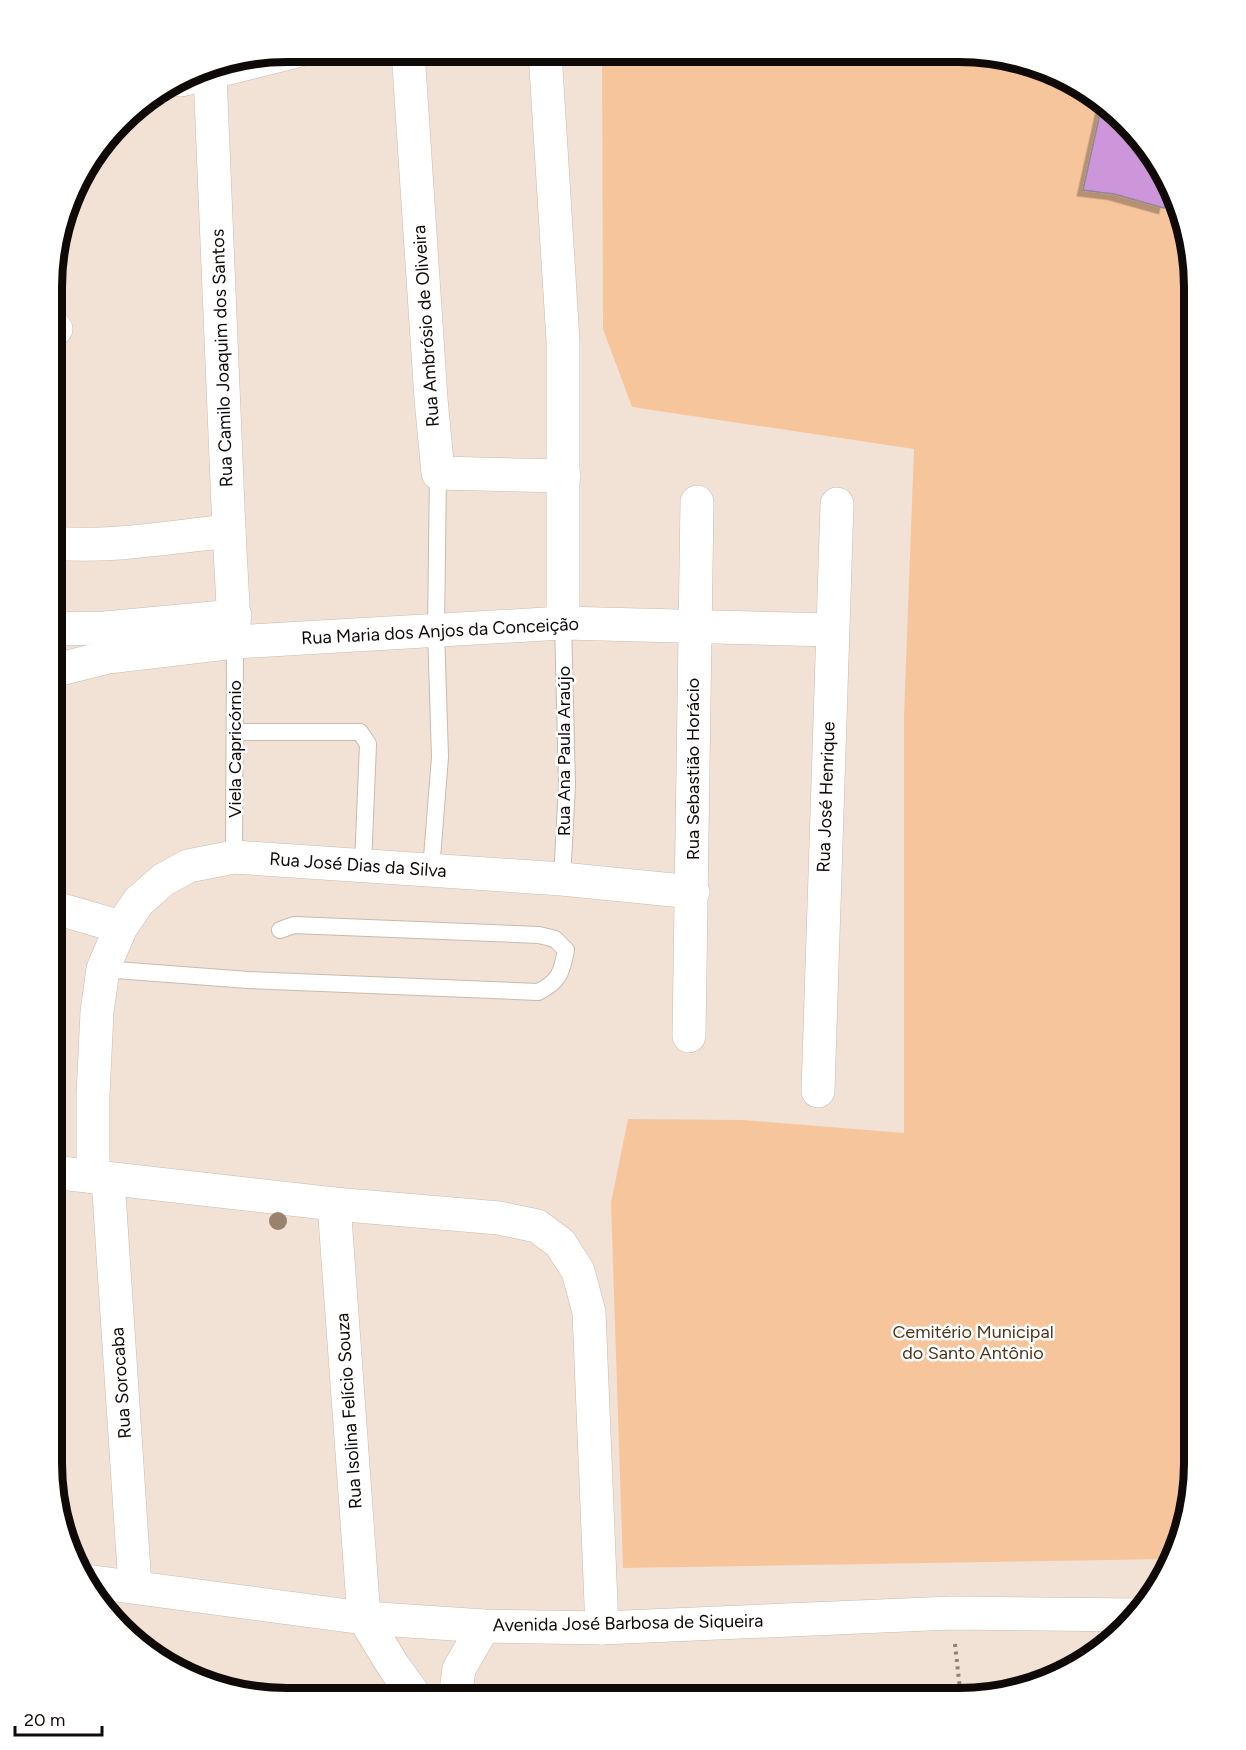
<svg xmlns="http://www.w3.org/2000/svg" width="1246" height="1750" viewBox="0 0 1246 1750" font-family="Figtree,sans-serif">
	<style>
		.green { fill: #f7c59c }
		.building { fill: #cd96db; stroke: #928694; stroke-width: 1.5; filter: url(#shadow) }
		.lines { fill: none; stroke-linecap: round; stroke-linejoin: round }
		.lane-casing { stroke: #cabaae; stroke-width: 18 }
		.street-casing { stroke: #cabaae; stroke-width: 34 }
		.secondary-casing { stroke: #cabaae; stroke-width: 34 }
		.path { stroke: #8c8179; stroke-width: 4; stroke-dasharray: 3 4.5; stroke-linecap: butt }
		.lane { stroke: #fff; stroke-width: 16 }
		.street { stroke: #fff; stroke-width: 33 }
		.secondary { stroke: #fff; stroke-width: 33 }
		.tree { fill: #99826e }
		.labels { text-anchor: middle; stroke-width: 5; stroke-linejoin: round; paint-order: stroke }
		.street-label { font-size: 18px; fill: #0f0a07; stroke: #fff }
		.park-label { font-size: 18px; fill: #51341a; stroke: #fff }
		.rim { fill: none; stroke: #0f0a07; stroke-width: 8 }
	</style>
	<defs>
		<filter id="shadow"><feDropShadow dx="-5.5" dy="5.5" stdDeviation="0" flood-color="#0004"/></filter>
	</defs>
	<rect width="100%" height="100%" fill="#f2e2d5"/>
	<path class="green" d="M602 52 991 53 1050 69 1103 99 1171 182 1195 286 1194 1480 1182 1540 1173 1559 623 1568 611 1203 628 1119 744 1120 904 1133V715L914 449 632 407 603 329Z"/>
	<path class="building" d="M1103 100 1170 182 1164 208 1114 194 1083 190Z"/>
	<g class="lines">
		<defs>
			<g id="lane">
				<path d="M235 732H360L368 744 363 865"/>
				<path d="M234 857 235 642"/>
				<path d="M431 870 440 757 436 630 438 473"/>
				<path d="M562 879 567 785 563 623"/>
				<path d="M103 969 248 980 538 992C559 982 562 972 566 950L555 939 539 935 294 925 280 930"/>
			</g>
			<g id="street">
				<path d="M408 51 431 399 438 473 564 476"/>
				<path d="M545 52 563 341V623"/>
				<path d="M210 74 229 531 235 642"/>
				<path d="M181 80 297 51"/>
				<path d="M53 328 56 329"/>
				<path d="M53 543C111 548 170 537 229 531"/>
				<path d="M52 629 105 628 235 616"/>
				<path d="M52 671 108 657 235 642 563 623 831 630"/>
				<path d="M52 907 121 927"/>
				<path d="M689 1036 697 502"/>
				<path d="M818 1091 837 504"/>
				<path d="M93 1177V1095L97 1012 103 969 121 927 139 901 163 880 188 866 234 857 562 879 693 892"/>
				<path d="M108 1179 135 1586"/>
				<path d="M334 1204 364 1618 394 1667 416 1697"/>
				<path d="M455 1698 459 1669 484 1626"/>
			</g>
			<g id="secondary">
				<path d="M52 1172 334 1204 499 1218 537 1226 560 1243 578 1271 589 1312 602 1628"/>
				<path d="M86 1581 364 1618 484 1626 602 1628 951 1613 1138 1615"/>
			</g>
		</defs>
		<use href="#lane" class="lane-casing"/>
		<use href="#street" class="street-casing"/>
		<use href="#secondary" class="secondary-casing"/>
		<path class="path" d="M955 1644 961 1699"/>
		<use href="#lane" class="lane"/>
		<use href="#street" class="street"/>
		<use href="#secondary" class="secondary"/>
	</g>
	<circle class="tree" cx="278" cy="1221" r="9"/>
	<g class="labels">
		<g class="street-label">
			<text transform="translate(426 326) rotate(-94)" y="6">Rua Ambrósio de Oliveira</text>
			<text transform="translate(222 358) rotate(-92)" y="6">Rua Camilo Joaquim dos Santos</text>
			<text transform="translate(440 631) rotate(-3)" y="6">Rua Maria dos Anjos da Conceição</text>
			<text transform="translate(235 749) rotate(-90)" y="6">Viela Capricórnio</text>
			<text transform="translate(564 751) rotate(-90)" y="6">Rua Ana Paula Araújo</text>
			<text transform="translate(693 769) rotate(-90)" y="6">Rua Sebastião Horácio</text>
			<text transform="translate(826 797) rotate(-88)" y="6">Rua José Henrique</text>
			<text transform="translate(358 865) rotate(4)" y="6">Rua José Dias da Silva</text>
			<text transform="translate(121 1383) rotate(-94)" y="6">Rua Sorocaba</text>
			<text transform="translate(349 1411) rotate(-94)" y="6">Rua Isolina Felício Souza</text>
			<text transform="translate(628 1623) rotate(-1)" y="6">Avenida José Barbosa de Siqueira</text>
		</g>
		<g class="park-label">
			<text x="973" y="1338">Cemitério Municipal<tspan x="973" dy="21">do Santo Antônio</tspan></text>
		</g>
	</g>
	<path d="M0 0H1246V1750H0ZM287 62H959A225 225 0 0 1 1184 287V1463A225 225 0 0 1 959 1688H287A225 225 0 0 1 62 1463V287A225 225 0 0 1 287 62Z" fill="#fff" fill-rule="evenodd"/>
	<path class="rim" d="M287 62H959A225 225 0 0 1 1184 287V1463A225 225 0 0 1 959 1688H287A225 225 0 0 1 62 1463V287A225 225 0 0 1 287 62Z"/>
	<path d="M15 1726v9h87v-9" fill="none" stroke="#0f0a07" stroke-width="3"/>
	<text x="24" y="1726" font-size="18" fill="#0f0a07" stroke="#ffffff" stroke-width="4.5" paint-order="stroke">20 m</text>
</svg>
